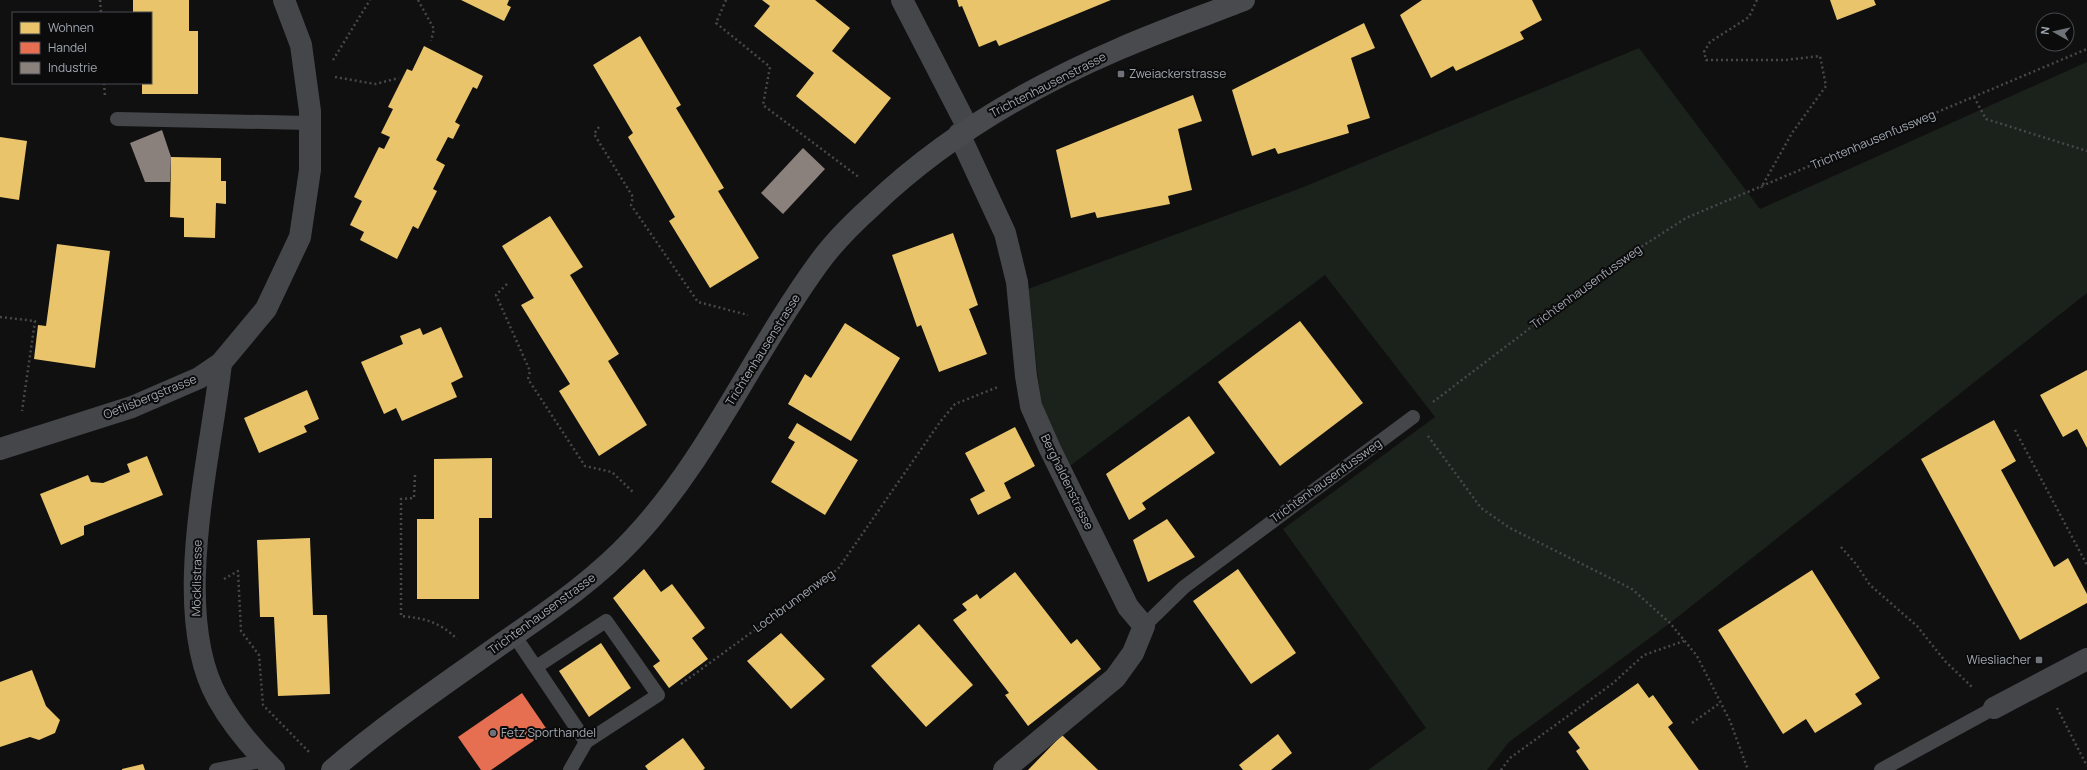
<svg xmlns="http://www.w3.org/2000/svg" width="2087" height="770" viewBox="0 0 2087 770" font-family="Manrope,sans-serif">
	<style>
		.green { fill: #1b211b }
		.homes { fill: #e9c46a }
		.shops { fill: #e76f51 }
		.industry { fill: #8a817c }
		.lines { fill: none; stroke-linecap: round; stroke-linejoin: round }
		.path { stroke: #46484b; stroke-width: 2.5; stroke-dasharray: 2 3; stroke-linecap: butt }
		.lane { stroke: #454649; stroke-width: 14 }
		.street { stroke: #454649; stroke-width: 22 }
		.secondary { stroke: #494a4d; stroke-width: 22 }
		.poi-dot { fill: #6f7379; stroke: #0b0b0c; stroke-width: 1.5 }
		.labels { text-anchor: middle; stroke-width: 4; stroke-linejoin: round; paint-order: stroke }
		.poi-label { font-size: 12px; fill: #a2a8b1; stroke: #0b0b0c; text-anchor: start }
		.street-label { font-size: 12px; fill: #a2a8b1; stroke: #0b0b0c }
	</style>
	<rect width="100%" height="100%" fill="#101011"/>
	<path class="green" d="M1639 48 1760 209 2087 62V293L1670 623 1509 742 1487 770H1368L1426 728 1283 529 1435 417 1325 275 1067 468 1041 404 1028 289 1301 188Z"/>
	<g class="homes">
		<path d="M133 0H189V31H198V94H142V83H151V13H133Z"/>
		<path d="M461 0H509L507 5 511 7 504 21Z"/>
		<path d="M762 0H815L850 28 832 51 891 98 855 144 796 96 814 73 754 26 770 6Z"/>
		<path d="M957 0H1111L999 46 996 40 979 47 962 6 959 7Z"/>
		<path d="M1422 0H1532L1542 20 1520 32 1524 39 1456 71 1453 66 1431 78 1400 15Z"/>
		<path d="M1830 0H1874L1876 5 1837 20Z"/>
		<path d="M1364 23 1375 48 1351 58 1370 118 1347 125 1349 133 1278 154 1275 148 1252 156 1232 90Z"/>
		<path d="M640 36 681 105 676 108 724 188 718 191 759 258 710 288 669 221 675 217 628 137 633 133 593 65Z"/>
		<path d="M424 46 483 76 477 89 473 87 455 122 460 125 453 139 448 137 436 160 445 165 433 189 437 191 418 229 413 226 397 259 360 240 364 232 350 225 362 201 354 197 379 147 384 149 390 137 381 133 393 109 388 107 407 69 412 71Z"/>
		<path d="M1193 95 1202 121 1178 129 1192 190 1168 196 1170 204 1097 218 1095 212 1071 218 1056 150Z"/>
		<path d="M0 137 27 141 19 200 0 197Z"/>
		<path d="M171 157 221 158V181H226V204L216 203 215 238 184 237V218L170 217Z"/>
		<path d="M550 216 583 267 570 275 619 354 608 361 647 425 599 456 559 391 570 384 521 305 534 298 502 246Z"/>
		<path d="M953 233 978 305 969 309 987 354 939 372 921 325 917 327 892 255Z"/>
		<path d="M57 244 110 251 95 368 34 359 38 325 46 326Z"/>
		<path d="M1300 321 1363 403 1280 466 1218 382Z"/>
		<path d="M845 323 900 358 851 441 788 404 805 374 811 378Z"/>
		<path d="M441 327 463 377 451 383 457 397 402 421 396 408 384 414 361 362 403 344 400 336 420 328 423 335Z"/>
		<path d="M2087 370V448L2077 429 2063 437 2040 395Z"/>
		<path d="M307 390 319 419 304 426 307 432 259 453 244 418Z"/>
		<path d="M1189 416 1215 453 1142 503 1146 509 1129 520 1106 474Z"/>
		<path d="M1994 420 2016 461 2001 470 2054 567 2068 558 2087 594V603L2020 640 1921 459Z"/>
		<path d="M797 423 858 460 825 515 771 482 795 442 788 438Z"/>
		<path d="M1015 427 1035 466 1004 483 1011 498 978 515 970 499 985 491 965 453Z"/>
		<path d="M147 456 163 495 84 526V535L61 545 40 494 88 475 91 482 103 483 130 472 127 464Z"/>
		<path d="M492 458V518H479V599H417V519H434V459Z"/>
		<path d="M1167 519 1195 557 1148 582 1133 540Z"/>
		<path d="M310 538 313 615H327L330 694 278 696 274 617H260L257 540Z"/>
		<path d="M644 569 661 592 672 584 705 628 692 638 708 659 669 688 653 666 660 661 613 598Z"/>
		<path d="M1238 569 1296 653 1251 684 1193 601Z"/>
		<path d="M1812 570 1880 678 1855 694 1862 704 1815 733 1806 719 1783 734 1718 630Z"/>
		<path d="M1015 572 1071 644 1077 639 1101 669 1028 726 1005 695 1009 693 953 620 967 610 962 604 977 594 980 599Z"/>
		<path d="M919 624 973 685 926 727 871 666Z"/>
		<path d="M781 633 825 679 791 709 747 661Z"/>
		<path d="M601 643 631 688 589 717 559 671Z"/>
		<path d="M32 670 46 706 60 720 55 733 39 740 30 737 0 747V682Z"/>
		<path d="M1638 683 1649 698 1653 695 1673 723 1668 727 1699 770H1589L1576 751 1580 748 1568 732Z"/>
		<path d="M1278 734 1292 753 1271 770H1243L1239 765Z"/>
		<path d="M1062 735 1098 770H1028Z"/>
		<path d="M683 738 705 768 703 770H648L645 766Z"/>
		<path d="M143 764 145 770H122V769Z"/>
	</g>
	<path class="shops" d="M522 693 548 731 491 770H481L458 737Z"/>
	<g class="industry">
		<path d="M162 130 171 157 170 182H145L130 143Z"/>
		<path d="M803 148 825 169 783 214 761 193Z"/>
	</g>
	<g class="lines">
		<g class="path">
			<path d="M100 0 101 13"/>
			<path d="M418 0 434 29 431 41"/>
			<path d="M726 0 716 23 770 67 763 105 860 178"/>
			<path d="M1757 0 1749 17 1710 42 1704 52 1706 60H1785L1820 56 1826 86 1792 133 1761 188"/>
			<path d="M333 60 370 0"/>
			<path d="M335 77 375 84 399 78"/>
			<path d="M104 83 105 97"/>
			<path d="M1974 97 1986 119 2087 151"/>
			<path d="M599 127 594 134 633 197 631 205 698 302 748 315"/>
			<path d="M507 284 496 295 530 371 528 379 585 466 612 472 634 493"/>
			<path d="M0 317 35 321 22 411"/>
			<path d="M1433 402 1613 265 1686 218 2087 49"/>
			<path d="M2015 430 2087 565"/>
			<path d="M1428 436 1481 508 1510 528 1632 589 1670 623 1697 656 1730 721 1748 770"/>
			<path d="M415 475 414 498 401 499V616C424 618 440 622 457 639"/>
			<path d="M1841 547 1856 564 1870 585 1917 626 1945 661 1973 688"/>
			<path d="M224 579 238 571 241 631 259 655 263 705 309 752"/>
			<path d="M681 684 838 569 940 422 955 404 998 387"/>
			<path d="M2057 708 2087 766"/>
			<path d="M1692 723 1720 703"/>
			<path d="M1501 770 1510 758 1612 684 1644 655 1684 641"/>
		</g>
		<g class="lane">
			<path d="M117 119 310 123"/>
			<path d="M1144 626 1184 587 1413 417"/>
			<path d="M514 635 586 742"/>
			<path d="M536 667 606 621 658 695 586 742 570 770"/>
			<path d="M216 770 265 760"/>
			<path d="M1881 770 1994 708"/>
		</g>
		<g class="street">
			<path d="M902 0 968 128"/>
			<path d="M959 134 1005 233 1017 282 1026 376 1031 406 1050 449 1128 607 1144 626 1133 653 1115 678 1004 770"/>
			<path d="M221 363C211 458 169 613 218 699 233 726 252 748 274 770"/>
			<path d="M0 449 132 407 199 378 221 363 266 309 300 237 310 170V111L301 45 284 0"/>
			<path d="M1994 708 2087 659"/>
		</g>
		<path class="secondary" d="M332 770C387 723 446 683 504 642 550 610 595 580 633 539 709 458 753 353 818 264 833 243 852 224 872 206 943 138 1028 88 1119 49 1160 31 1203 16 1244 0"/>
	</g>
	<g class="poi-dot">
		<rect x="1117" y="70" width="8" height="8" rx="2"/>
		<rect x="2035" y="656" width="8" height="8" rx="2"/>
		<circle cx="493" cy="733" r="4"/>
	</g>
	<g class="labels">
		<g class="poi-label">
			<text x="1129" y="78">Zweiackerstrasse</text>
			<text x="2031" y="664" text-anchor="end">Wiesliacher</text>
			<text x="501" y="737">Fetz Sporthandel</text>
		</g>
		<g class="street-label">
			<text transform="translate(1048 85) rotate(-27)" y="4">Trichtenhausenstrasse</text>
			<text transform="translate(1873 140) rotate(-23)" y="4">Trichtenhausenfussweg</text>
			<text transform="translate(1586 287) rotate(-36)" y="4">Trichtenhausenfussweg</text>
			<text transform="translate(763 350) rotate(-58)" y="4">Trichtenhausenstrasse</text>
			<text transform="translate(150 397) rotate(-22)" y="4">Oetlisbergstrasse</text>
			<text transform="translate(1326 481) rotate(-36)" y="4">Trichtenhausenfussweg</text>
			<text transform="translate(1067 482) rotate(64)" y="4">Berghaldenstrasse</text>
			<text transform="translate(197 578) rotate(-89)" y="4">Möcklistrasse</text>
			<text transform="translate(794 601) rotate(-36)" y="4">Lochbrunnenweg</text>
			<text transform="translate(542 614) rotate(-36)" y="4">Trichtenhausenstrasse</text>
		</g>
	</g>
	<rect x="12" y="12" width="140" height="72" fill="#0b0b0c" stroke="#474a4e"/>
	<rect x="20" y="22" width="20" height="12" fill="#e9c46a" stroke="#474a4e"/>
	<text x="48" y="32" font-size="12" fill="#a2a8b1">Wohnen</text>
	<rect x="20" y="42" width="20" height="12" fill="#e76f51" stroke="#474a4e"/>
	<text x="48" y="52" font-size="12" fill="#a2a8b1">Handel</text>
	<rect x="20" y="62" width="20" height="12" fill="#8a817c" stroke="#474a4e"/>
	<text x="48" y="72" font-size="12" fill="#a2a8b1">Industrie</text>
	<g transform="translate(2055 32) rotate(278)"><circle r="19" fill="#0b0b0c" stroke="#474a4e"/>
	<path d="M0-3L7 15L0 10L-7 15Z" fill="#6f7379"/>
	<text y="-6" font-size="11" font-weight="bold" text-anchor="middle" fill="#a2a8b1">N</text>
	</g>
</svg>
